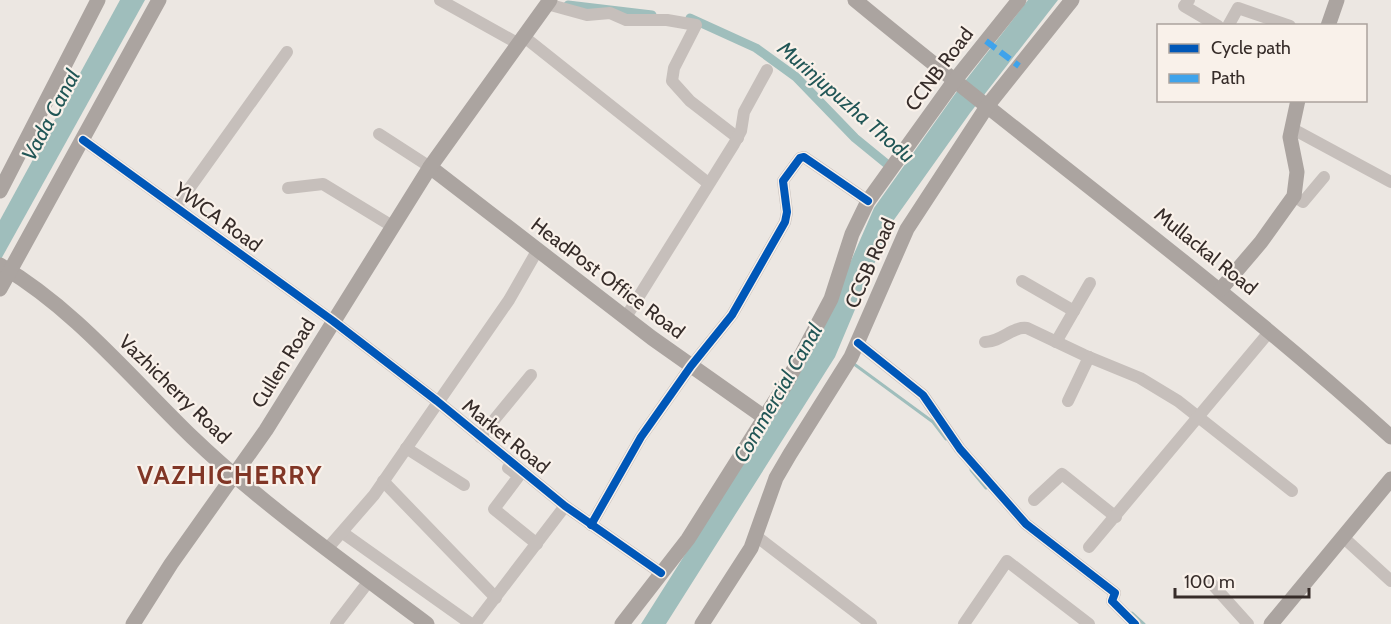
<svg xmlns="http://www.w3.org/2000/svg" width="1391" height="624" viewBox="0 0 1391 624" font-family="Cabin,sans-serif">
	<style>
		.water { fill: #9fbebc }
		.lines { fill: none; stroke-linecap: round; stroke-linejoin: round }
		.stream { stroke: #9fbebc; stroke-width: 3 }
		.canal { stroke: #9fbebc; stroke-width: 9 }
		.minor { stroke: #c6bfbb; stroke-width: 12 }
		.major { stroke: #aba4a0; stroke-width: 15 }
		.quiet { stroke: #3fa3eb; stroke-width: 6; stroke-dasharray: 12 6; stroke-linecap: butt }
		.cycleway-casing { stroke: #f9f1ea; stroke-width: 11 }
		.cycleway { stroke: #0057b8; stroke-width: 8 }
		.labels { text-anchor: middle; stroke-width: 4.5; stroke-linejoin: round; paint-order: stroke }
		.street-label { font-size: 20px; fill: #362c29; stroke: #f9f1ea }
		.water-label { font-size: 21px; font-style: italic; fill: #215656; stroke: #f9f1ea }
		.district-label { font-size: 26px; font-weight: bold; letter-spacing: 1.5px; fill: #813626; stroke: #f9f1ea }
	</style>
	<rect width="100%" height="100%" fill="#ece7e2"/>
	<g class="water">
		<path d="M120 0H145L0 261V220Z"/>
		<path d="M1028 0H1058L970 113 891 224 835 357 666 624H641L767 425 820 332 874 208 955 94Z"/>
	</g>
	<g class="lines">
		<g class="stream">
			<path d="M854 364 933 422 946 439"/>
			<path d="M971 470 986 488"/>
			<path d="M1132 613 1144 624"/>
		</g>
		<g class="canal">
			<path d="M568 5 652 15"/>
			<path d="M690 18 756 48 796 77 855 138 893 169"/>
		</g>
		<g class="minor">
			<path d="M440 0 517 43"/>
			<path d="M1189 0 1184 6 1218 26"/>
			<path d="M547 4 587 15 610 13 626 20H667L696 25 674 68 672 81 690 101 738 138"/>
			<path d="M1228 26 1238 8 1290 26"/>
			<path d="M523 36 708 183"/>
			<path d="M1291 128 1391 182"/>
			<path d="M379 134 430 167"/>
			<path d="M83 140 333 321 437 401 565 506 661 573"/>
			<path d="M288 188 323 184 392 226"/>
			<path d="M1294 196 1303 202 1324 177"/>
			<path d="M176 207 287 52"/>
			<path d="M1022 281 1074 311"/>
			<path d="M626 317 734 144 741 131 744 112 767 70"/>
			<path d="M985 342C1001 342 1013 326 1027 328L1084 355 1140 378 1178 401 1292 491"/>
			<path d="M1056 342 1090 283"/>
			<path d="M858 343 923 395 960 449 1026 524 1115 593 1112 601 1135 624"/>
			<path d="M1068 401 1089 357"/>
			<path d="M480 437 531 375"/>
			<path d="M406 448 464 485"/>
			<path d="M508 468 519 476 494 509 537 544"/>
			<path d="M383 481 496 598"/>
			<path d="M1034 500 1062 474 1116 517"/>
			<path d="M591 525 641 437 691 366 732 315 785 222 787 212 783 181 800 158 804 157 868 201"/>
			<path d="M343 533 471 624"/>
			<path d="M756 536 871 624"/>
			<path d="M1344 538 1391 581"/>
			<path d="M1089 547 1270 331"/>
			<path d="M327 549 374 495 509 300 537 251"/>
			<path d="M1212 584 1248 624"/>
			<path d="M336 624 369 581"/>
			<path d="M475 624 565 506"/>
			<path d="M964 624 1007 561 1089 624"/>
		</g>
		<g class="major">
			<path d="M855 0C1033 147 1220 282 1391 437"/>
			<path d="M1328 26 1337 0"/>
			<path d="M430 167 652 338 764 417"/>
			<path d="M0 191 98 0"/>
			<path d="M0 265C75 309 130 377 192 437 264 506 347 564 427 624"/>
			<path d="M0 289 159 0"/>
			<path d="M1221 289 1261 242 1294 196 1297 172 1290 137 1298 100"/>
			<path d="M133 624 171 564 266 430 430 167 550 0"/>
			<path d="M622 624 688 539 787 382 831 299 852 234 868 201 955 80 1019 0"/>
			<path d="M702 624 751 548 776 478 790 454 851 357 907 229 988 105 1072 0"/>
			<path d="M1271 624 1391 479"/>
		</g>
		<path class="quiet" d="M986 41 1019 66"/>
		<defs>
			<g id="cycleway">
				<path d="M83 140 333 321 437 401 565 506 661 573"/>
				<path d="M858 343 923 395 960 449 1026 524 1115 593 1112 601 1135 624"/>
				<path d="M591 525 641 437 691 366 732 315 785 222 787 212 783 181 800 158 804 157 868 201"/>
			</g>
		</defs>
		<use href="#cycleway" class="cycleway-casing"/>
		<use href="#cycleway" class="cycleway"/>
	</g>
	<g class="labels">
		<g class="street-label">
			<text transform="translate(939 69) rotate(-53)" y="7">CCNB Road</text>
			<text transform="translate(218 217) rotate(36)" y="7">YWCA Road</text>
			<text transform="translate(1206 251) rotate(39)" y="7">Mullackal Road</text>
			<text transform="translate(870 263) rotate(-66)" y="7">CCSB Road</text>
			<text transform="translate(608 278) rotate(37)" y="7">HeadPost Office Road</text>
			<text transform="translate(283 363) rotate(-58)" y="7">Cullen Road</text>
			<text transform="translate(175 389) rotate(44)" y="7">Vazhicherry Road</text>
			<text transform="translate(506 436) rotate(39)" y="7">Market Road</text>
		</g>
		<g class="water-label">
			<text transform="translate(846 102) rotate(41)" y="7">Murinjupuzha Thodu</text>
			<text transform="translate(51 115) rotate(-62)" y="7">Vada Canal</text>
			<text transform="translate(778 393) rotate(-60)" y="7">Commercial Canal</text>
		</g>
		<g class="district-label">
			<text x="230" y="484">VAZHICHERRY</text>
		</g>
	</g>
	<rect x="1157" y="24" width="210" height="78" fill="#f9f1ea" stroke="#aba29d" stroke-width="1.5"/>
	<rect x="1169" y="44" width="30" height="9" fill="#0057b8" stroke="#aba29d" stroke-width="1.5"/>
	<text x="1211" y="54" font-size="18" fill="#362c29">Cycle path</text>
	<rect x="1169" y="74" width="30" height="9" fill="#3fa3eb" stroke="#aba29d" stroke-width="1.5"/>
	<text x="1211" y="84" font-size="18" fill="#362c29">Path</text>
	<path d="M1175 588v9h134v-9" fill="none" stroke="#362c29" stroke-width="3"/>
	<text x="1184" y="588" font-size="18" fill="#362c29" stroke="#f9f1ea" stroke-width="4.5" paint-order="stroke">100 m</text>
</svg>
